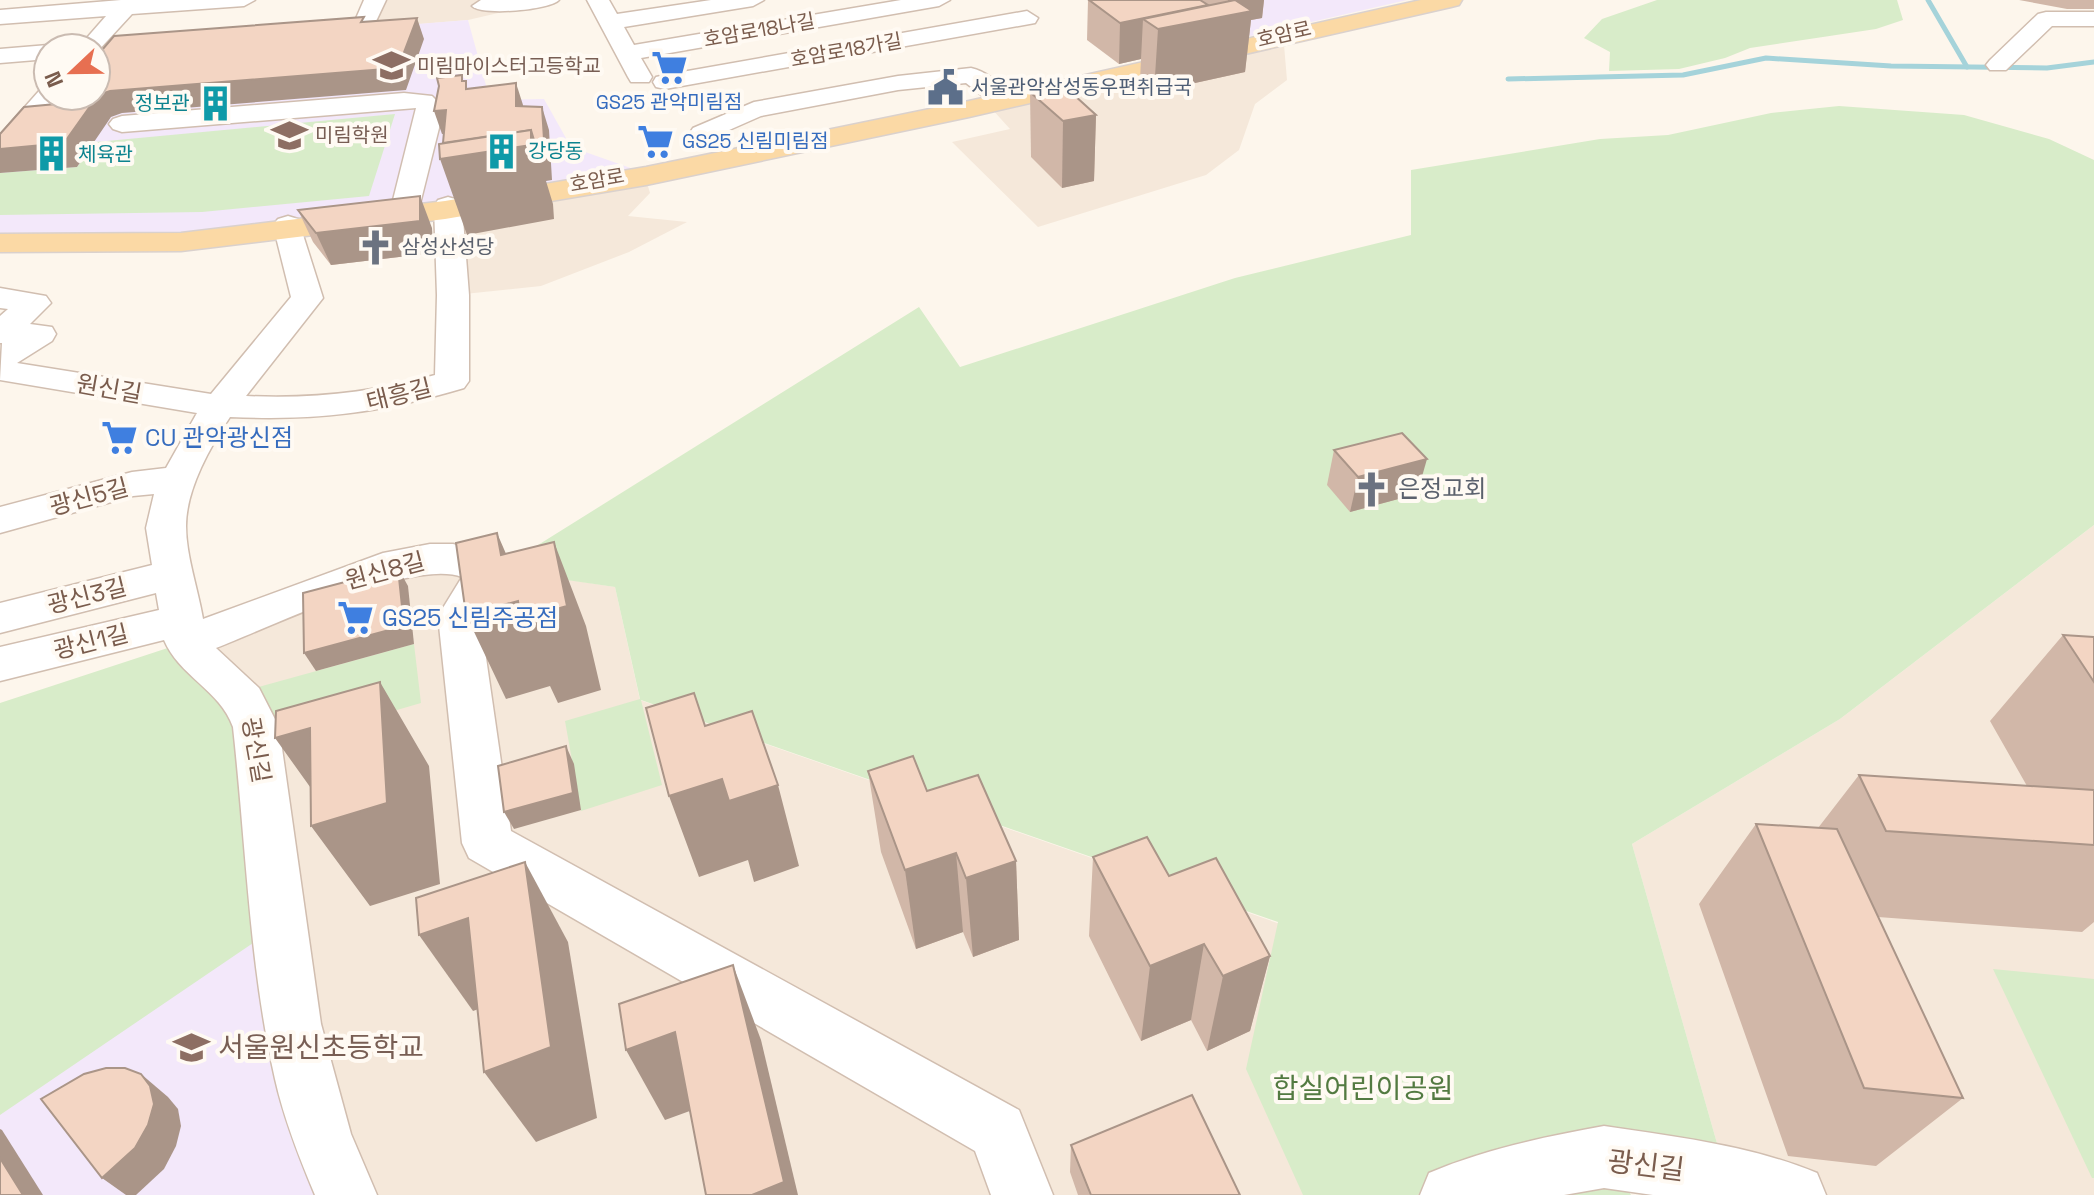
<svg xmlns="http://www.w3.org/2000/svg" width="2094" height="1195" viewBox="0 0 2094 1195" font-family="'Space Grotesk','Noto Sans KR',sans-serif">
	<style>
		.residential { fill: #f5e8da }
		.education { fill: #f3e8fa }
		.green { fill: #d8ecc9 }
		.lines { fill: none; stroke-linecap: round; stroke-linejoin: round }
		.stream { stroke: #a5d3da; stroke-width: 5 }
		.minor-casing { stroke: #d1beb0; stroke-width: 3 }
		.major-casing { stroke: #dad1cd; stroke-width: 3 }
		.minor { fill: #fff; fill-rule: evenodd }
		.major { fill: #fbd9a5; fill-rule: evenodd }
		.wall { fill: #d1b7a8 }
		.shaded-wall { fill: #aa9588 }
		.building { fill: #f3d5c3; stroke: #aa9588; stroke-width: 2 }
		.labels { text-anchor: middle; stroke-width: 8; stroke-linejoin: round; paint-order: stroke }
		.far-street-label { font-size: 20px; fill: #7a5c4d; stroke: #fffaf3 }
		.far-education-label { font-size: 20px; fill: #785e54; stroke: #fffaf3; text-anchor: start }
		.far-service-label { font-size: 20px; fill: #4e5e75; stroke: #fffaf3; text-anchor: start }
		.far-shop-label { font-size: 20px; fill: #366cbe; stroke: #fffaf3 }
		.far-culture-label { font-size: 20px; fill: #0d838f; stroke: #fffaf3; text-anchor: start }
		.far-worship-label { font-size: 20px; fill: #5b616d; stroke: #fffaf3; text-anchor: start }
		.street-label { font-size: 24px; fill: #7a5c4d; stroke: #fffaf3 }
		.shop-label { font-size: 24px; fill: #366cbe; stroke: #fffaf3; text-anchor: start }
		.worship-label { font-size: 24px; fill: #5b616d; stroke: #fffaf3; text-anchor: start }
		.near-education-label { font-size: 28px; fill: #785e54; stroke: #fffaf3; text-anchor: start }
		.near-park-label { font-size: 28px; fill: #537a41; stroke: #fffaf3 }
		.near-street-label { font-size: 28px; fill: #7a5c4d; stroke: #fffaf3 }
	</style>
	<rect width="100%" height="100%" fill="#fdf6ec"/>
	<g class="residential">
		<path d="M375 0H555L468 20 362 29Z"/>
		<path d="M1284 45 1287 80 1255 104 1239 150 1206 175 1038 227 952 142 1010 129 991 108Z"/>
		<path d="M647 183 650 193 628 216 687 222 629 252 541 286 455 295 453 214Z"/>
		<path d="M2094 525V1195H1795L1726 1175 1632 844 1840 719Z"/>
		<path d="M430 558 615 587 640 700 1409 969 1451 1195H346L194 653Z"/>
	</g>
	<g class="education">
		<path d="M1185 0H1407L1251 36 1234 32Z"/>
		<path d="M468 20 490 100 544 99 571 147 642 172 448 206 187 233 0 234V151L48 96H96V49Z"/>
		<path d="M263 935 345 1195H0V1113Z"/>
	</g>
	<g class="green">
		<path d="M1657 0H1897L1903 20 1876 29 1750 48 1725 58 1679 69 1609 71 1610 52 1584 38 1602 19Z"/>
		<path d="M1839 106 1964 115 2049 139 2094 160V525L1840 719 1632 844 1726 1175 1605 1158 1631 1195H1451L1521 1162 1417 1195H1303L1246 1069 1278 922 641 700 662 785 581 811 565 721 640 699 615 587 498 570 919 307 960 367 1235 278 1411 235V170L1600 139 1668 135 1771 113Z"/>
		<path d="M395 114 369 196 202 212 0 215V173L77 167 96 142Z"/>
		<path d="M186 642 240 692 414 644 421 703 259 750 278 926 0 1115V703Z"/>
		<path d="M1993 969 2094 979V1178H2092Z"/>
	</g>
	<g class="lines">
		<g class="stream">
			<path d="M1928 0 1967 67"/>
			<path d="M1508 79 1683 75 1766 58 1891 66 2047 68 2094 62"/>
		</g>
		<defs>
			<g id="minor">
				<path d="M121 0H255L244 6 132 14 96 53V48H78L106 16 0 24V10Z"/>
				<path d="M364 0H386L370 34 313 40 305 38 302 33 305 28 354 23Z"/>
				<path d="M481 0H559C550 10 481 16 472 6Z"/>
				<path d="M587 0H609L617 14 711 0H764L753 6 624 27 634 45 901 0H950L939 6 641 58 652 77 649 82H631L628 77Z"/>
				<path d="M1027 11 1038 18 1035 23 665 89 656 87 653 82 656 77 665 75Z"/>
				<path d="M2046 12H2094V26H2052L2006 70H1990L1986 65 1990 60 2038 14Z"/>
				<path d="M48 45 57 48H48V59L0 63V49Z"/>
				<path d="M971 68C985 71 1001 83 1009 95L1006 100H988L966 83 898 90 761 116 702 142 693 140 689 134 693 128 754 102 898 76Z"/>
				<path d="M48 89V96H60L9 157 0 159V135L39 91Z"/>
				<path d="M404 93 432 96 444 108 418 212 414 218 404 221 394 218 390 212 416 108 122 132 113 129 109 124 113 119 122 116Z"/>
				<path d="M448 197 458 200 462 206 469 295V381L464 388C380 413 317 421 230 417 210 447 186 490 186 526 186 556 198 589 203 619L383 553 430 544H453L513 560 519 570C508 588 490 597 480 616L511 831 1019 1110 1053 1195H991L975 1151 469 858 462 843 438 616 462 577C413 558 270 627 216 648L259 688 279 727 321 1024 351 1134 377 1195H315C299 1157 284 1119 275 1079 249 964 246 844 233 727 220 690 179 676 164 640L0 681V647L159 610 156 593 0 633V603L152 565 146 528 154 494 133 496 0 533V507L132 472 166 468 197 413 0 380 2 343H0V316L8 309 0 308V288L46 296 51 303 30 324 52 327 56 334 52 341 17 363 211 394 291 297 273 225 278 219 288 216 298 219 323 298 246 396C311 399 372 393 435 375L437 295 434 206 438 200Z"/>
				<path d="M1604 1126C1677 1137 1749 1145 1817 1173L1826 1195H1653L1604 1188 1564 1195H1420L1429 1173C1485 1149 1544 1137 1604 1126Z"/>
			</g>
			<path id="major" d="M1421 0H1462L1459 5 1451 7 969 117 646 185 445 219 181 251 0 252V234L181 233 445 201 646 167 969 101Z"/>
		</defs>
		<use href="#minor" class="minor-casing"/>
		<use href="#major" class="major-casing"/>
		<use href="#minor" class="minor"/>
		<use href="#major" class="major"/>
	</g>
	<g class="wall">
		<path d="M1088 0H1264L1262 18 1251 20 1245 72 1154 92 1140 81 1141 59 1119 64 1087 40Z"/>
		<path d="M2019 0H2094V9H2067Z"/>
		<path d="M1030 92 1096 115 1094 181 1062 188 1031 157Z"/>
		<path d="M298 210 432 228 433 253 331 265 313 242Z"/>
		<path d="M1334 450 1417 494 1350 512 1327 485Z"/>
		<path d="M2063 635 2094 637V922L2082 932 1878 917 1963 1098 1876 1166 1788 1156 1699 904 1756 824 1818 828 1859 775 2027 786 1990 721Z"/>
		<path d="M868 771 927 791 1016 861 1019 940 973 957 963 932 916 949 881 852Z"/>
		<path d="M1093 857 1169 876 1270 956 1250 1031 1207 1051 1191 1020 1141 1041 1089 936Z"/>
		<path d="M1071 1145 1240 1195H1078L1070 1172Z"/>
	</g>
	<g class="shaded-wall">
		<path d="M1188 0 1227 16 1228 0H1264L1262 18 1251 20 1245 72 1154 92 1158 29 1143 19 1141 59 1119 64 1120 23Z"/>
		<path d="M417 18 424 39 406 90 122 113 111 117 77 167 0 173V149L98 95 110 91Z"/>
		<path d="M516 83 523 105V129L516 106Z"/>
		<path d="M542 107 549 130 552 180 546 181 553 204 554 219 467 235 440 159 531 130Z"/>
		<path d="M446 110 454 133 442 134 434 111Z"/>
		<path d="M1096 115 1094 181 1062 188 1063 121Z"/>
		<path d="M420 196 432 228 433 253 331 265 316 233Z"/>
		<path d="M1427 459 1417 494 1350 512 1358 477Z"/>
		<path d="M497 533 533 616 554 542 586 626 601 690 558 703 550 686 506 699 466 615 518 601 501 555Z"/>
		<path d="M398 568 408 586 414 644 316 671 304 653Z"/>
		<path d="M380 682 429 766 440 884 370 906 311 826 333 819 275 738Z"/>
		<path d="M566 746 574 764 581 810 514 829 504 812Z"/>
		<path d="M721 779 778 785 799 866 754 882 748 860 699 877 669 796Z"/>
		<path d="M956 853 963 932 916 949 905 870Z"/>
		<path d="M1016 861 1019 940 973 957 966 878Z"/>
		<path d="M525 862 568 942 597 1118 536 1142 484 1072Z"/>
		<path d="M468 918 518 995 473 1011 419 935Z"/>
		<path d="M1204 944 1191 1020 1141 1041 1150 966Z"/>
		<path d="M1270 956 1250 1031 1207 1051 1223 976Z"/>
		<path d="M733 965 761 1040 798 1195H752Z"/>
		<path d="M675 1032 709 1104 665 1120 626 1050Z"/>
		<path d="M141 1074 168 1097 178 1109 181 1126 176 1146 164 1169 136 1195H126L102 1178Z"/>
		<path d="M0 1129 2 1130 43 1195H23L0 1158Z"/>
	</g>
	<g class="building">
		<path d="M1089 0H1200L1208 5 1120 23Z"/>
		<path d="M1235 0 1252 11 1158 29 1143 19Z"/>
		<path d="M364 17 361 22 417 18 398 68 110 91 98 95 64 143 0 149V134L24 107 56 104 63 96H96V57L114 36Z"/>
		<path d="M462 75V81H466V89L516 83V106L542 107 545 156 539 157 531 130 443 143 446 110 434 111 439 86 437 78Z"/>
		<path d="M1063 85 1096 115 1063 121 1030 92Z"/>
		<path d="M531 130V145L440 159 439 144Z"/>
		<path d="M420 196V221L316 233 298 210Z"/>
		<path d="M1402 433 1427 459 1358 477 1334 450Z"/>
		<path d="M497 533 501 555 554 542 567 606 521 619 518 601 466 615 456 543Z"/>
		<path d="M398 568 404 626 304 653 303 593Z"/>
		<path d="M2063 635 2094 637V682Z"/>
		<path d="M380 682 387 803 311 826 310 728 275 738 276 711Z"/>
		<path d="M694 693 705 726 752 711 778 785 729 801 722 779 669 796 646 708Z"/>
		<path d="M566 746 573 793 504 812 498 766Z"/>
		<path d="M913 756 927 791 978 775 1016 861 966 878 956 853 905 870 868 771Z"/>
		<path d="M1859 775 2094 790V845L1886 831Z"/>
		<path d="M1756 824 1837 829 1963 1098 1864 1088Z"/>
		<path d="M1147 837 1169 876 1216 858 1270 956 1223 976 1204 944 1150 966 1093 857Z"/>
		<path d="M525 862 551 1047 484 1072 468 918 419 935 416 898Z"/>
		<path d="M733 965 784 1182 752 1195H706L675 1032 626 1050 619 1004Z"/>
		<path d="M106 1068H125L141 1074 150 1086 154 1104 148 1125 135 1148 102 1178 41 1099 84 1074Z"/>
		<path d="M1192 1095 1240 1195H1091L1071 1145Z"/>
		<path d="M0 1158 23 1195H0Z"/>
	</g>
	<defs>
		<symbol id="school-bare" viewBox="-9 -9 18 18"><path d="M0-5L7-2L0 1L-7-2ZM-4 1L0 2.5L4 1V4Q0 6-4 4Z" fill="#8d6e63" stroke="#fffaf3" stroke-width="2.5" paint-order="stroke"/></symbol>
		<symbol id="supermarket-bare" viewBox="-9 -9 18 18"><path d="M-6-5.5h2.5l.6 2H6L4.5 2H-2.5L-4.4-4H-6ZM-1.5 3.2a1.3 1.3 0 1 0 .1 0ZM3 3.2a1.3 1.3 0 1 0 .1 0Z" fill="#3f7fe0" stroke="#fffaf3" stroke-width="2.5" paint-order="stroke"/></symbol>
		<symbol id="civic-bare" viewBox="-9 -9 18 18"><path d="M-.6-6.5H3V-4.5H.6V-3L4-1V1h2V6H-6V1h2V-1L-.6-3ZM-1.2 2.5V6h2.4V2.5Z" fill="#5c6f8a" stroke="#fffaf3" stroke-width="2.5" paint-order="stroke"/></symbol>
		<symbol id="building-bare" viewBox="-9 -9 18 18"><path d="M-4-6H4V6H1V3H-1V6H-4ZM-2.5-4.3h1.7v1.8h-1.7ZM.8-4.3h1.7v1.8H.8ZM-2.5-1h1.7V.8h-1.7ZM.8-1h1.7V.8H.8Z" fill="#0f9aa8" stroke="#fffaf3" stroke-width="2.5" paint-order="stroke"/></symbol>
		<symbol id="church-bare" viewBox="-9 -9 18 18"><path d="M-1.2-6h2.4v3.5h3.3v2.4h-3.3V6h-2.4V-.1h-3.3v-2.4h3.3Z" fill="#6b7280" stroke="#fffaf3" stroke-width="2.5" paint-order="stroke"/></symbol>
	</defs>
	<g fill-rule="evenodd">
		<use href="#school-bare" x="366" y="40" width="51" height="51"/>
		<use href="#supermarket-bare" x="644" y="42" width="51" height="51"/>
		<use href="#civic-bare" x="920" y="62" width="51" height="51"/>
		<use href="#building-bare" x="190" y="78" width="51" height="51"/>
		<use href="#school-bare" x="264" y="110" width="51" height="51"/>
		<use href="#supermarket-bare" x="630" y="116" width="51" height="51"/>
		<use href="#building-bare" x="476" y="126" width="51" height="51"/>
		<use href="#building-bare" x="26" y="128" width="51" height="51"/>
		<use href="#church-bare" x="350" y="222" width="51" height="51"/>
		<use href="#supermarket-bare" x="94" y="412" width="51" height="51"/>
		<use href="#church-bare" x="1346" y="464" width="51" height="51"/>
		<use href="#supermarket-bare" x="330" y="592" width="51" height="51"/>
		<use href="#school-bare" x="166" y="1022" width="51" height="51"/>
	</g>
	<g class="labels">
		<g class="far-street-label">
			<text transform="translate(759 30) rotate(-10)" y="7">호암로18나길</text>
			<text transform="translate(1284 34) rotate(-13)" y="7">호암로</text>
			<text transform="translate(846 50) rotate(-10)" y="7">호암로18가길</text>
			<text transform="translate(597 180) rotate(-10)" y="7">호암로</text>
		</g>
		<g class="far-education-label">
			<text x="417" y="73">미림마이스터고등학교</text>
			<text x="315" y="142">미림학원</text>
		</g>
		<g class="far-service-label">
			<text x="971" y="94">서울관악삼성동우편취급국</text>
		</g>
		<g class="far-shop-label">
			<text x="669" y="109">GS25 관악미림점</text>
			<text x="682" y="148" text-anchor="start">GS25 신림미림점</text>
		</g>
		<g class="far-culture-label">
			<text x="190" y="110" text-anchor="end">정보관</text>
			<text x="528" y="158">강당동</text>
			<text x="78" y="161">체육관</text>
		</g>
		<g class="far-worship-label">
			<text x="402" y="254">삼성산성당</text>
		</g>
		<g class="street-label">
			<text transform="translate(109 389) rotate(10)" y="8">원신길</text>
			<text transform="translate(399 395) rotate(-14)" y="8">태흥길</text>
			<text transform="translate(89 497) rotate(-15)" y="8">광신5길</text>
			<text transform="translate(385 571) rotate(-15)" y="8">원신8길</text>
			<text transform="translate(87 596) rotate(-14)" y="8">광신3길</text>
			<text transform="translate(91 642) rotate(-14)" y="8">광신1길</text>
			<text transform="translate(256 750) rotate(80)" y="8">광신길</text>
		</g>
		<g class="shop-label">
			<text x="145" y="446">CU 관악광신점</text>
			<text x="382" y="626">GS25 신림주공점</text>
		</g>
		<g class="worship-label">
			<text x="1398" y="497">은정교회</text>
		</g>
		<g class="near-education-label">
			<text x="218" y="1057">서울원신초등학교</text>
		</g>
		<g class="near-park-label">
			<text x="1363" y="1098">합실어린이공원</text>
		</g>
		<g class="near-street-label">
			<text transform="translate(1646 1165) rotate(7)" y="10">광신길</text>
		</g>
	</g>
	<g transform="translate(72 72) rotate(248)"><circle r="38" fill="#fffaf3" stroke="#cabbb1" stroke-width="2"/>
	<path d="M0-6L14 30L0 20L-14 30Z" fill="#e76f51"/>
	<text y="-12" font-size="22" font-weight="bold" text-anchor="middle" fill="#7a5c4d">N</text>
	</g>
</svg>
